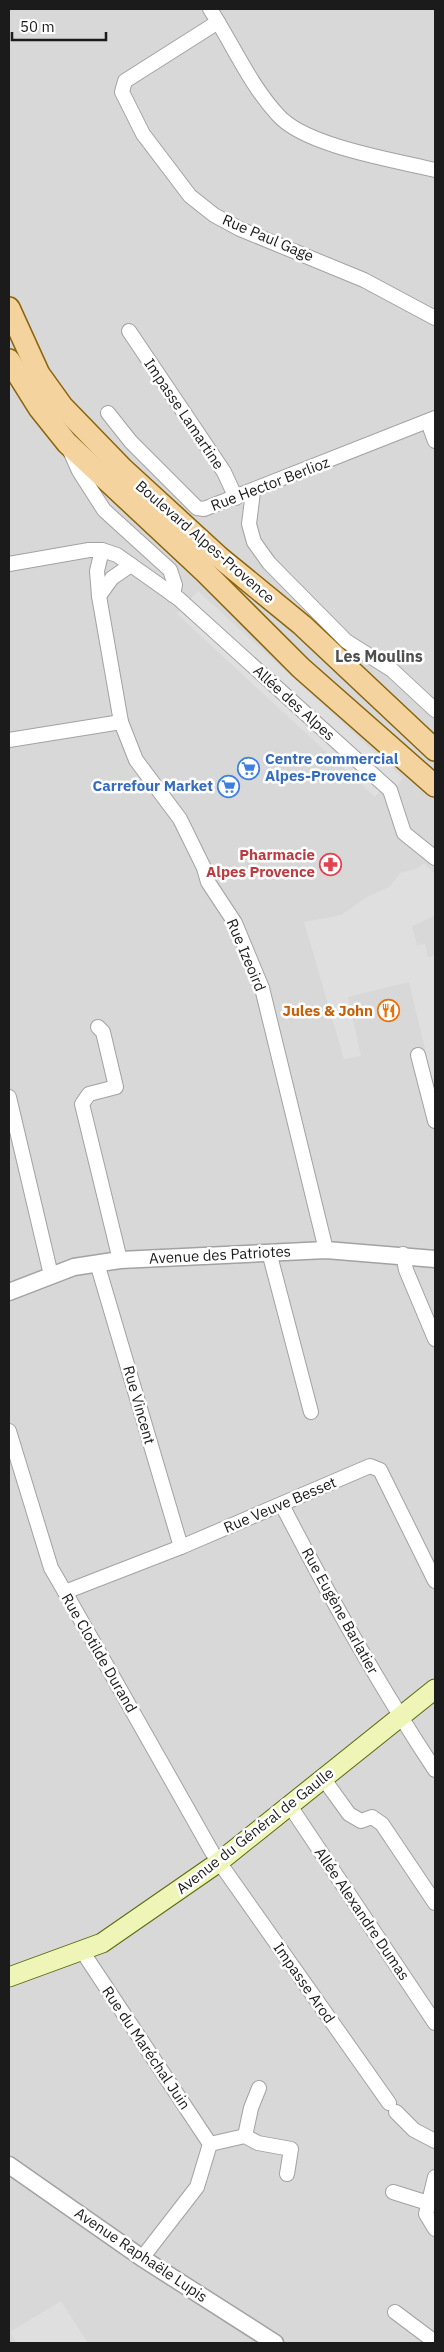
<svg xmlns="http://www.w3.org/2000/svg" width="444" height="2352" viewBox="0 0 444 2352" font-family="'IBM Plex Sans',sans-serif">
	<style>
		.residential { fill: #d9d8d8 }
		.parking { fill: #dfdfdf }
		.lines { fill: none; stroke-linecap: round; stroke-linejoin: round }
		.minor-casing { stroke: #a2a2a2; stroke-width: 16 }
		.tertiary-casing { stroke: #a2a2a2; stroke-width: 19 }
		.secondary-casing { stroke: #5b690b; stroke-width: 21 }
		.primary-casing { stroke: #896409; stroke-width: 24 }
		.minor { stroke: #fff; stroke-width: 14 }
		.tertiary { stroke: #fff; stroke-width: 16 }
		.secondary { stroke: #eff5b7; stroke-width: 19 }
		.primary { stroke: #f5d39e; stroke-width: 21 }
		.labels { text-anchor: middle; stroke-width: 5; stroke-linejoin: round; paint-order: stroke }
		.street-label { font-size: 15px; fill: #1b1b1b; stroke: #fff }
		.shop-label { font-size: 15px; font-weight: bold; fill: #366cbe; stroke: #fff; text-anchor: start }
		.health-label { font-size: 15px; font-weight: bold; fill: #be3a42; stroke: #fff; text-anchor: end }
		.food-label { font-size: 15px; font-weight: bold; fill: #c56008; stroke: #fff; text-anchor: end }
		.neighbourhood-label { font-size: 16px; font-weight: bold; fill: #4e4e4e; stroke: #fff }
	</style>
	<rect width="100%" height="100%" fill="#ece9e2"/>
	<rect class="residential" x="9" y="9" width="426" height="2334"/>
	<g class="parking">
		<path d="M198 591 403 778 396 788H382L375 797 177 614Z"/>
		<path d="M424 863 435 874V916L412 926 417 945 425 944 428 957 435 955V1091L409 982 348 997 361 1056 344 1059 304 922 341 915 367 897 389 887 400 873 416 869Z"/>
		<path d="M61 2301 88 2343H16L10 2332Z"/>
	</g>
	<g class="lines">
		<defs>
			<g id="minor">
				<path d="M210 9C232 43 250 85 278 115 305 146 394 160 435 170"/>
				<path d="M218 22 125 81 122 92 143 134 190 196 214 215 240 229 364 280 435 318"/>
				<path d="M129 331 224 472 236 498"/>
				<path d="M108 413 131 442 197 508 204 509 435 418"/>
				<path d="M428 422 435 441"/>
				<path d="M70 451 79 471 104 510 170 570 175 585 173 595"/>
				<path d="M253 492 249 524 254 542 269 563 346 641 392 670 435 710"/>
				<path d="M102 550 97 571 99 596 121 722 136 760 180 819 204 868 208 882 235 923 262 988 326 1250"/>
				<path d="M9 564 89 550H102L117 555 179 599 390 790 404 833 435 858"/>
				<path d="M99 596 112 578 131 565"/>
				<path d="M9 740 121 722"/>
				<path d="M98 1027 103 1032 116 1087 89 1094 82 1104 120 1260"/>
				<path d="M418 1055 435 1121"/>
				<path d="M9 1097 51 1275"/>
				<path d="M269 1252 311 1412"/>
				<path d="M403 1254 406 1270 435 1339"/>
				<path d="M97 1263 181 1547"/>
				<path d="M9 1431 51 1568 65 1592 212 1852 389 2103"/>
				<path d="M282 1505C329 1596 378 1684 435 1770"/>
				<path d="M65 1592 181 1547 370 1466 380 1470 435 1581"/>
				<path d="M323 1778 349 1814 361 1821 372 1817 382 1824 435 1903"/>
				<path d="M290 1806 435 2023"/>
				<path d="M82 1951 210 2144"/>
				<path d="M396 2112 414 2130 435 2141"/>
				<path d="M245 2136 251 2108 259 2088"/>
				<path d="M210 2144 245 2136 258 2143 291 2149 287 2174"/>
				<path d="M435 2177 426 2214 435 2229"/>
				<path d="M393 2192 428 2203"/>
				<path d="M142 2258 197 2187 210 2144"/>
				<path d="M395 2312 435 2342"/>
			</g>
			<g id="tertiary">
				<path d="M9 1292 74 1267 120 1260 326 1250 435 1259"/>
				<path d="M9 2165 142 2258 275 2343"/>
			</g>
			<path id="secondary" d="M9 1977 102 1943 219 1862 435 1689"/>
			<g id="primary">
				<path d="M9 308 39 374 62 406 123 469 219 557 302 625 435 750"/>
				<path d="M9 360 39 408 67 443 205 572 301 668 435 786"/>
			</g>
		</defs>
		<use href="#minor" class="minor-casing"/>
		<use href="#tertiary" class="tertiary-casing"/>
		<use href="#secondary" class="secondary-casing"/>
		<use href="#primary" class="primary-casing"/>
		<use href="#minor" class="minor"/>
		<use href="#tertiary" class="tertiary"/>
		<use href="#secondary" class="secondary"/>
		<use href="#primary" class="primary"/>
	</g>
	<defs>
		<symbol id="supermarket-ring" viewBox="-11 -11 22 22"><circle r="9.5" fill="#fff" stroke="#3f7fe0" stroke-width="1.5"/><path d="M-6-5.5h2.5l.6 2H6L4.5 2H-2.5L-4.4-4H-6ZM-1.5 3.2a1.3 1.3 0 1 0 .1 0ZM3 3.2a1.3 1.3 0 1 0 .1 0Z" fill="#3f7fe0"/></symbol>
		<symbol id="pharmacy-ring" viewBox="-11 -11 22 22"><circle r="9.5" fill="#fff" stroke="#e0444e" stroke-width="1.5"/><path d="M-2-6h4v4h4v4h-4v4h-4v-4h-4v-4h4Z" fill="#e0444e"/></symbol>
		<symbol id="restaurant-ring" viewBox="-11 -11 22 22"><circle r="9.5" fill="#fff" stroke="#e8710a" stroke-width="1.5"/><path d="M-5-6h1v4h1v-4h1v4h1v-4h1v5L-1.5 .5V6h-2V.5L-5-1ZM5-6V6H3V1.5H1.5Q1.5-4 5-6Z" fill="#e8710a"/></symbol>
	</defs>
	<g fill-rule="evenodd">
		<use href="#supermarket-ring" x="236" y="756" width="25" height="25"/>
		<use href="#supermarket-ring" x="216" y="774" width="25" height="25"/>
		<use href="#pharmacy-ring" x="318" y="852" width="25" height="25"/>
		<use href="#restaurant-ring" x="376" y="998" width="25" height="25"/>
	</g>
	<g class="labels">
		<g class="street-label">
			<text transform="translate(268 238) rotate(23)" y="5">Rue Paul Gage</text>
			<text transform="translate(184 414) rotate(56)" y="5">Impasse Lamartine</text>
			<text transform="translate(270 484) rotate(-21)" y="5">Rue Hector Berlioz</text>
			<text transform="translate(205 542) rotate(41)" y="5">Boulevard Alpes-Provence</text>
			<text transform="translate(294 703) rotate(42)" y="5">Allée des Alpes</text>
			<text transform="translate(246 955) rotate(67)" y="5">Rue Izeoird</text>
			<text transform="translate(220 1255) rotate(-3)" y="5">Avenue des Patriotes</text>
			<text transform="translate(139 1405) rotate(74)" y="5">Rue Vincent</text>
			<text transform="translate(280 1505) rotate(-23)" y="5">Rue Veuve Besset</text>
			<text transform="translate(340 1611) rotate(61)" y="5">Rue Eugène Barlatier</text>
			<text transform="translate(99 1653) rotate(60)" y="5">Rue Clotilde Durand</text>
			<text transform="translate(255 1831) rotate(-38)" y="5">Avenue du Général de Gaulle</text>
			<text transform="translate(362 1914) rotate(56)" y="5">Allée Alexandre Dumas</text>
			<text transform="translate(304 1983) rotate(55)" y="5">Impasse Arod</text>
			<text transform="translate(146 2048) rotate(56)" y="5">Rue du Maréchal Juin</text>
			<text transform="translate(141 2255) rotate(34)" y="5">Avenue Raphaële Lupis</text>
		</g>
		<g class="shop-label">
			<text x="265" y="764">Centre commercial<tspan x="265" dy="17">Alpes-Provence</tspan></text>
			<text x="213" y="791" text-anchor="end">Carrefour Market</text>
		</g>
		<g class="health-label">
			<text x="315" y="860">Pharmacie<tspan x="315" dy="17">Alpes Provence</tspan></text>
		</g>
		<g class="food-label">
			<text x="373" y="1016">Jules &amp; John</text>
		</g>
		<g class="neighbourhood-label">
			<text x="379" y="662">Les Moulins</text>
		</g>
	</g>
	<rect width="444" height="2352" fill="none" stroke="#1b1b1b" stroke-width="20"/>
	<path d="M12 32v8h94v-8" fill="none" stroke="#1b1b1b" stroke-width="2.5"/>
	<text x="20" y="32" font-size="15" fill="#1b1b1b" stroke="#ffffff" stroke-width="4" paint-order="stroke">50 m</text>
</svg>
